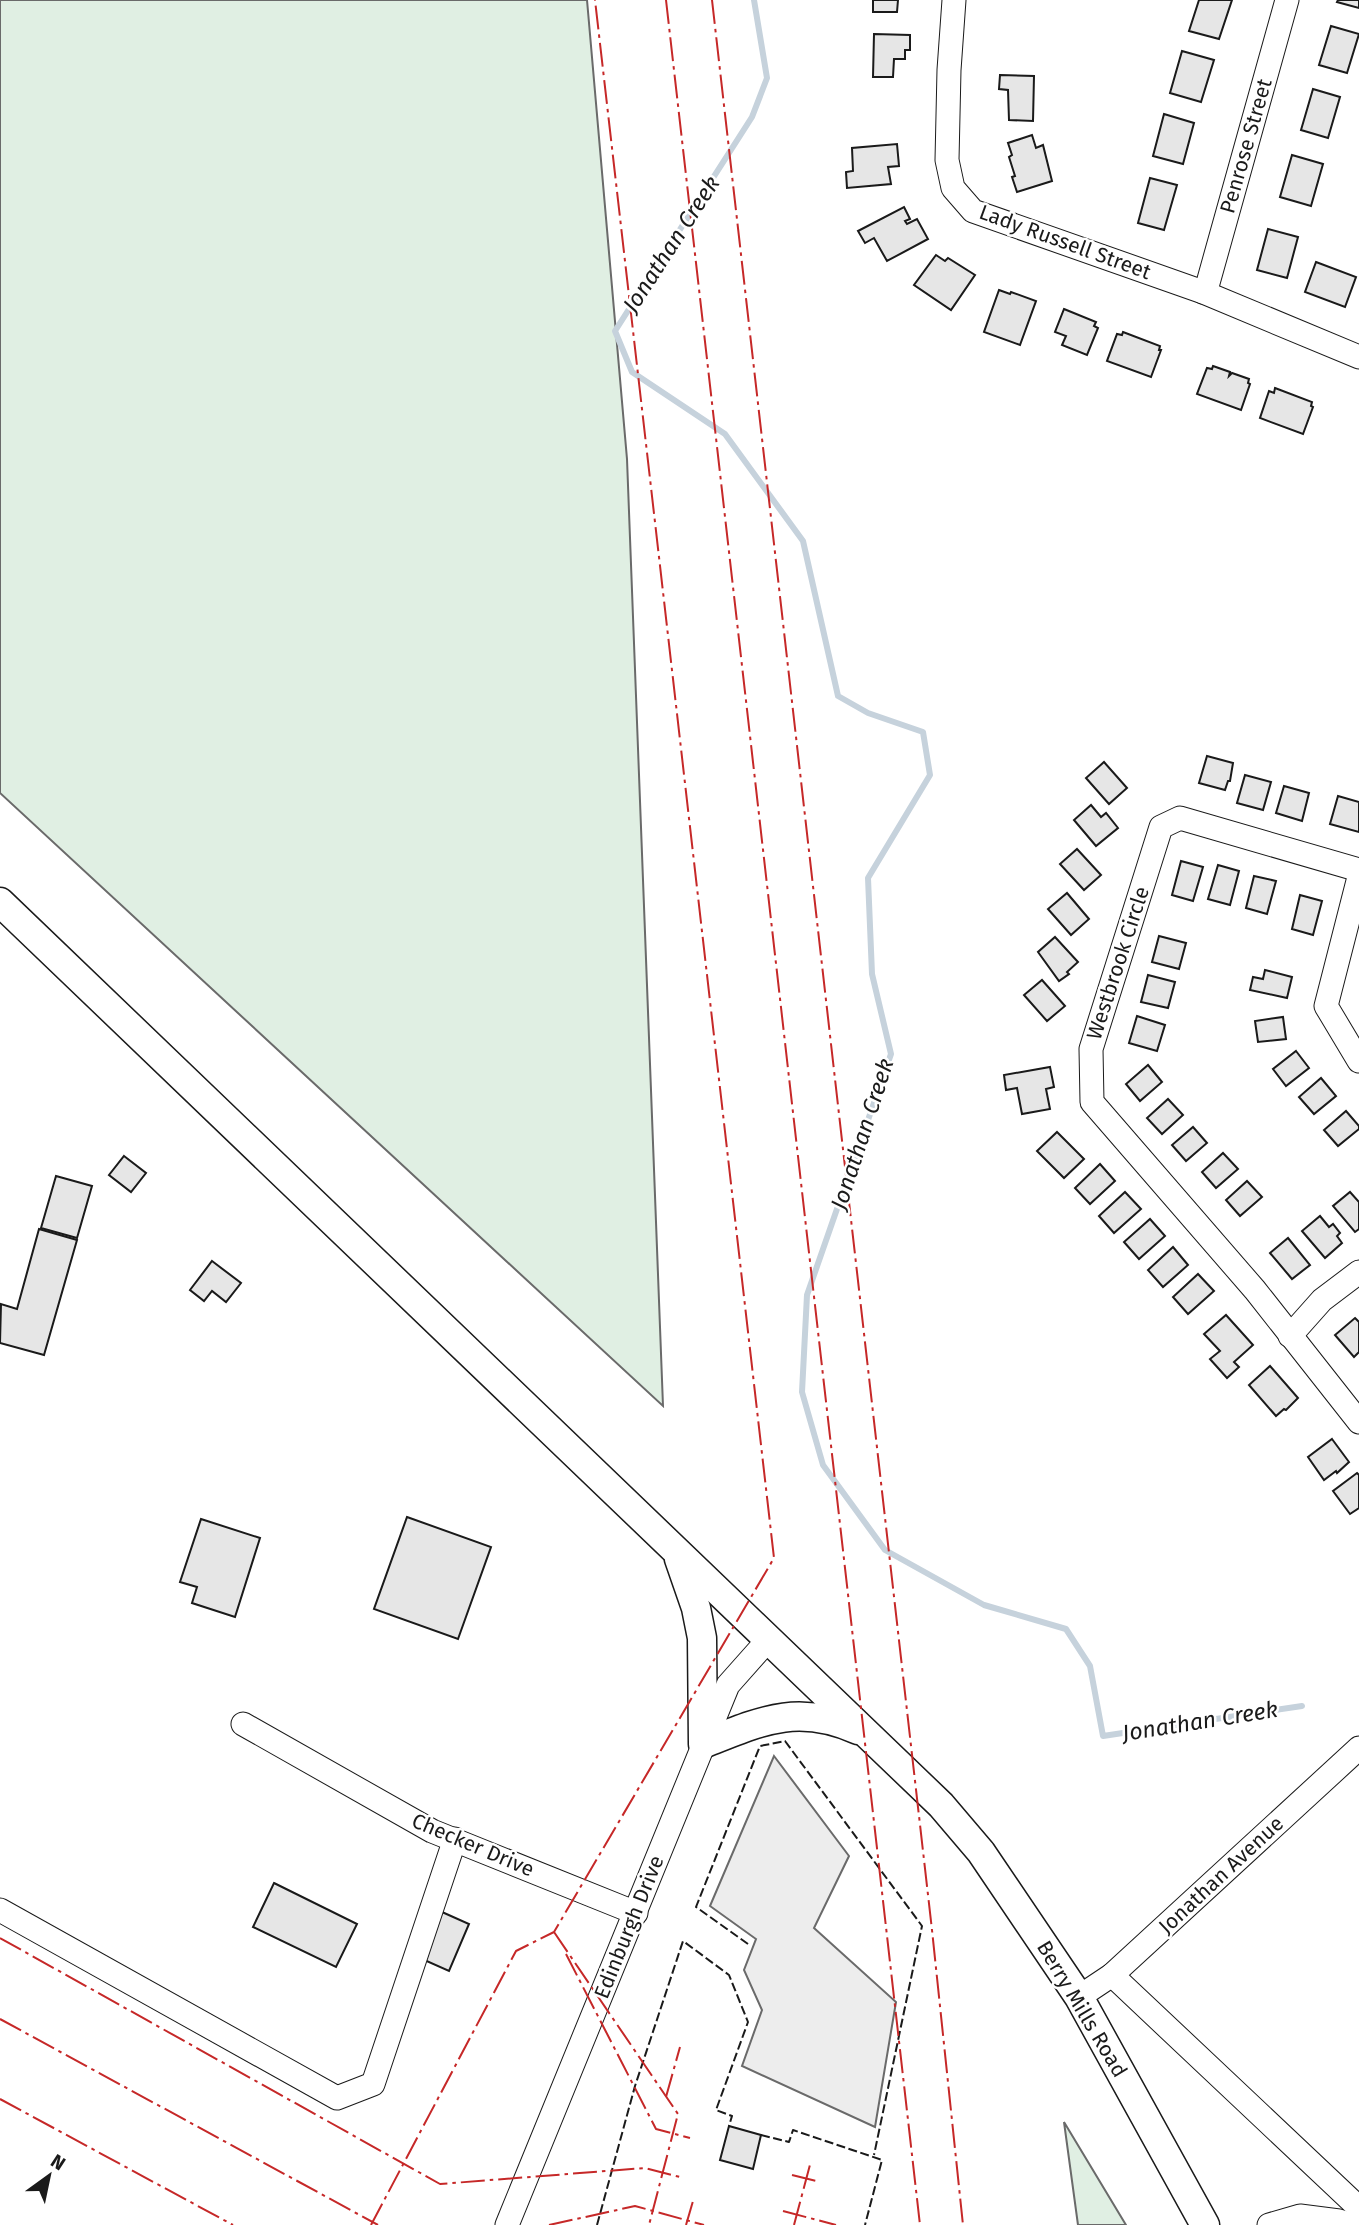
<svg xmlns="http://www.w3.org/2000/svg" width="1359" height="2225" viewBox="0 0 1359 2225" font-family="'Fira Sans',sans-serif">
	<style>
		.green { fill: #e0efe3; stroke: #6a6a6a; stroke-width: 2 }
		.parking { fill: #ededed; stroke: #6a6a6a; stroke-width: 2 }
		.lines { fill: none; stroke-linecap: round; stroke-linejoin: round }
		.stream { stroke: #c6d2dc; stroke-width: 6 }
		.building { fill: #e6e6e6; stroke: #1a1a1a; stroke-width: 2 }
		.minor-casing { stroke: #1a1a1a; stroke-width: 25 }
		.major-casing { stroke: #1a1a1a; stroke-width: 31 }
		.minor { stroke: #fff; stroke-width: 23 }
		.major { stroke: #fff; stroke-width: 28 }
		.fence { stroke: #1a1a1a; stroke-width: 2; stroke-dasharray: 9 3.5; stroke-linecap: butt }
		.power { stroke: #c62828; stroke-width: 2; stroke-dasharray: 24 5 3.5 5; stroke-linecap: butt }
		.labels { text-anchor: middle; stroke-width: 5; stroke-linejoin: round; paint-order: stroke }
		.street-label { font-size: 21px; fill: #1a1a1a; stroke: #fff }
		.water-label { font-size: 23px; font-style: italic; fill: #1a1a1a; stroke: #fff }
	</style>
	<rect width="100%" height="100%" fill="#fff"/>
	<g class="green">
		<path d="M0 0H587L627 459 663 1406 0 793Z"/>
		<path d="M1064 2122 1126 2225H1078Z"/>
	</g>
	<path class="parking" d="M774 1756 849 1856 814 1928 896 2002 875 2127 742 2066 762 2010 744 1970 756 1939 710 1906Z"/>
	<g class="lines">
		<path class="stream" d="M754 0 767 78 752 117 615 331 632 372 725 434 803 541 838 696 868 713 923 732 930 775 868 878 872 974 891 1054 807 1295 802 1392 823 1465 885 1550 984 1605 1066 1629 1090 1666 1103 1736 1302 1706"/>
	</g>
	<g class="building">
		<path d="M873 0H898L897 12H873Z"/>
		<path d="M1199 0H1232L1219 39 1189 31Z"/>
		<path d="M1338 0H1359V8L1337 2Z"/>
		<path d="M1331 26 1359 34 1347 73 1319 65Z"/>
		<path d="M874 34 910 35V50H905V59H894L893 77H873Z"/>
		<path d="M1182 51 1214 60 1201 102 1170 93Z"/>
		<path d="M1000 75 1034 76 1033 121 1009 120 1008 90 999 89Z"/>
		<path d="M1313 89 1340 97 1328 138 1301 130Z"/>
		<path d="M1164 114 1194 123 1183 164 1153 156Z"/>
		<path d="M1032 135 1036 148 1043 145 1052 181 1017 192 1012 177 1015 176 1009 157 1012 155 1008 143Z"/>
		<path d="M897 144 899 166 888 167 891 184 847 188 846 172 853 171 852 148Z"/>
		<path d="M1292 155 1323 164 1311 206 1280 197Z"/>
		<path d="M1150 178 1177 185 1164 230 1138 223Z"/>
		<path d="M904 207 910 219 905 221 907 224 917 219 928 239 887 261 874 238 865 243 858 231Z"/>
		<path d="M1268 229 1298 237 1287 278 1257 270Z"/>
		<path d="M936 255 945 261 948 258 975 275 951 310 914 285Z"/>
		<path d="M1316 262 1356 277 1345 307 1305 292Z"/>
		<path d="M999 290 1010 294 1011 292 1036 301 1020 345 984 332Z"/>
		<path d="M1064 309 1096 322 1094 326 1098 328 1087 355 1062 345 1066 336 1055 332Z"/>
		<path d="M1123 332 1160 346 1159 350H1161L1151 377 1107 361 1117 334 1122 335Z"/>
		<path d="M1213 366 1230 372 1229 376 1232 373 1249 379 1248 383 1250 384 1241 410 1197 394 1207 368 1212 369Z"/>
		<path d="M1275 388 1312 402 1311 406 1313 407 1303 434 1260 418 1269 391 1274 393Z"/>
		<path d="M1207 756 1233 763 1230 781H1228L1225 790 1199 783Z"/>
		<path d="M1104 762 1127 788 1109 804 1086 778Z"/>
		<path d="M1245 775 1271 782 1263 810 1237 803Z"/>
		<path d="M1284 786 1309 793 1302 821 1276 813Z"/>
		<path d="M1338 796 1359 802V832L1330 824Z"/>
		<path d="M1091 805 1101 817 1106 813 1118 828 1096 846 1074 820Z"/>
		<path d="M1077 849 1101 875 1084 890 1060 864Z"/>
		<path d="M1181 861 1203 867 1193 901 1172 895Z"/>
		<path d="M1218 865 1239 871 1230 905 1208 899Z"/>
		<path d="M1254 876 1276 881 1267 914 1246 908Z"/>
		<path d="M1067 893 1089 919 1071 935 1048 909Z"/>
		<path d="M1300 895 1322 901 1313 935 1292 929Z"/>
		<path d="M1159 936 1186 943 1179 969 1152 962Z"/>
		<path d="M1055 937 1078 962 1067 972 1069 974 1059 981 1038 952Z"/>
		<path d="M1265 970 1292 977 1287 998 1250 990 1253 977 1263 979Z"/>
		<path d="M1148 975 1175 982 1168 1008 1141 1002Z"/>
		<path d="M1042 980 1065 1006 1047 1021 1024 995Z"/>
		<path d="M1137 1016 1165 1025 1157 1051 1129 1043Z"/>
		<path d="M1283 1017 1286 1039 1258 1042 1255 1021Z"/>
		<path d="M1296 1051 1309 1068 1286 1086 1273 1069Z"/>
		<path d="M1148 1065 1162 1082 1140 1101 1126 1084Z"/>
		<path d="M1050 1067 1054 1087 1046 1089 1050 1109 1022 1114 1017 1088 1006 1090 1004 1075Z"/>
		<path d="M1321 1078 1336 1096 1314 1114 1299 1097Z"/>
		<path d="M1168 1099 1183 1115 1162 1134 1147 1118Z"/>
		<path d="M1346 1111 1359 1126V1129L1338 1146 1324 1130Z"/>
		<path d="M1193 1127 1207 1143 1186 1161 1172 1145Z"/>
		<path d="M1057 1132 1084 1159 1064 1178 1037 1151Z"/>
		<path d="M1223 1153 1238 1169 1216 1188 1202 1172Z"/>
		<path d="M124 1156 146 1173 131 1192 109 1175Z"/>
		<path d="M1100 1164 1115 1181 1090 1204 1075 1188Z"/>
		<path d="M56 1176 92 1186 77 1238 41 1228Z"/>
		<path d="M1247 1181 1262 1197 1240 1216 1226 1200Z"/>
		<path d="M1125 1192 1141 1209 1114 1233 1099 1216Z"/>
		<path d="M1350 1192 1359 1202V1229L1355 1232 1333 1206Z"/>
		<path d="M1320 1216 1329 1227 1333 1224 1340 1233 1337 1236 1342 1243 1325 1258 1302 1231Z"/>
		<path d="M1150 1219 1165 1236 1139 1259 1124 1242Z"/>
		<path d="M39 1229 77 1240 44 1355 0 1343 1 1304 17 1309Z"/>
		<path d="M1288 1238 1310 1265 1292 1279 1270 1253Z"/>
		<path d="M1173 1247 1188 1265 1163 1287 1148 1270Z"/>
		<path d="M212 1261 241 1283 226 1302 212 1291 204 1301 190 1290Z"/>
		<path d="M1198 1274 1214 1291 1188 1314 1173 1297Z"/>
		<path d="M1226 1315 1253 1345 1234 1362 1239 1367 1227 1378 1210 1359 1220 1351 1204 1334Z"/>
		<path d="M1355 1318 1359 1322V1352L1354 1357 1335 1335Z"/>
		<path d="M1270 1366 1298 1398 1286 1410 1284 1409 1276 1416 1249 1385Z"/>
		<path d="M1332 1439 1349 1462 1337 1473 1336 1471 1324 1480 1308 1457Z"/>
		<path d="M1357 1473 1359 1475V1508L1350 1514 1333 1491Z"/>
		<path d="M407 1517 491 1547 458 1639 374 1609Z"/>
		<path d="M201 1519 260 1538 235 1617 192 1603 197 1587 180 1582Z"/>
		<path d="M274 1883 357 1924 336 1967 253 1927Z"/>
		<path d="M442 1912 469 1924 449 1971 422 1959Z"/>
		<path d="M729 2126 761 2135 753 2169 720 2160Z"/>
	</g>
	<g class="lines">
		<defs>
			<g id="minor">
				<path d="M954 0 949 70 947 160 953 188 973 211 1203 292 1359 357"/>
				<path d="M1203 292 1208 283 1287 0"/>
				<path d="M1359 870 1180 818 1161 827 1091 1049 1092 1102 1255 1290 1359 1422"/>
				<path d="M1359 877 1326 1006 1359 1061"/>
				<path d="M1290 1336 1322 1300 1359 1272"/>
				<path d="M243 1724 432 1831 636 1913"/>
				<path d="M0 1910 337 2098 373 2084 455 1839"/>
				<path d="M1112 1975 1359 2208"/>
				<path d="M1079 1997 1112 1975 1359 1748"/>
				<path d="M507 2225 728 1685 768 1640"/>
				<path d="M1269 2225 1300 2216 1339 2221 1352 2225"/>
			</g>
			<g id="major">
				<path d="M0 902 941 1805 981 1852 1079 1997 1205 2225"/>
				<path d="M679 1559 696 1608 702 1638 703 1744C761 1721 797 1703 858 1730"/>
			</g>
		</defs>
		<use href="#minor" class="minor-casing"/>
		<use href="#major" class="major-casing"/>
		<use href="#minor" class="minor"/>
		<use href="#major" class="major"/>
		<g class="fence">
			<path d="M748 1944 696 1907 760 1746 785 1741 922 1926 874 2155"/>
			<path d="M761 2135 789 2142 793 2130 882 2160 865 2225"/>
			<path d="M597 2225 635 2086 683 1941 729 1975 748 2022 716 2110 732 2116 729 2126"/>
		</g>
		<g class="power">
			<path d="M666 0 920 2225"/>
			<path d="M712 0 932 1930 963 2225"/>
			<path d="M554 1932 678 2114 649 2225"/>
			<path d="M0 1938 440 2184 645 2168 680 2177"/>
			<path d="M566 1954 656 2129 690 2138"/>
			<path d="M0 2019 378 2225"/>
			<path d="M666 2097 680 2047"/>
			<path d="M0 2099 233 2225"/>
			<path d="M792 2175 820 2182"/>
			<path d="M783 2211 836 2225"/>
			<path d="M371 2225 516 1951 554 1932 774 1558 595 0"/>
			<path d="M549 2225 635 2206 704 2225"/>
			<path d="M686 2225 693 2201"/>
			<path d="M794 2225 811 2161"/>
		</g>
	</g>
	<g class="labels">
		<g class="street-label">
			<text transform="translate(1246 146) rotate(-74)" y="7">Penrose Street</text>
			<text transform="translate(1065 242) rotate(20)" y="7">Lady Russell Street</text>
			<text transform="translate(1118 963) rotate(-72)" y="7">Westbrook Circle</text>
			<text transform="translate(473 1845) rotate(23)" y="7">Checker Drive</text>
			<text transform="translate(1221 1875) rotate(-43)" y="7">Jonathan Avenue</text>
			<text transform="translate(629 1927) rotate(-68)" y="7">Edinburgh Drive</text>
			<text transform="translate(1082 2009) rotate(59)" y="7">Berry Mills Road</text>
		</g>
		<g class="water-label">
			<text transform="translate(671 244) rotate(-57)" y="8">Jonathan Creek</text>
			<text transform="translate(862 1134) rotate(-72)" y="8">Jonathan Creek</text>
			<text transform="translate(1200 1721) rotate(-9)" y="8">Jonathan Creek</text>
		</g>
	</g>
	<g transform="translate(49 2176) rotate(33)" stroke="#ffffff" stroke-width="5" paint-order="stroke">
	<path d="M0-5L12 26L0 18L-12 26Z" fill="#1a1a1a"/>
	<text y="-10" font-size="19" font-weight="bold" text-anchor="middle" fill="#1a1a1a">N</text>
	</g>
</svg>
